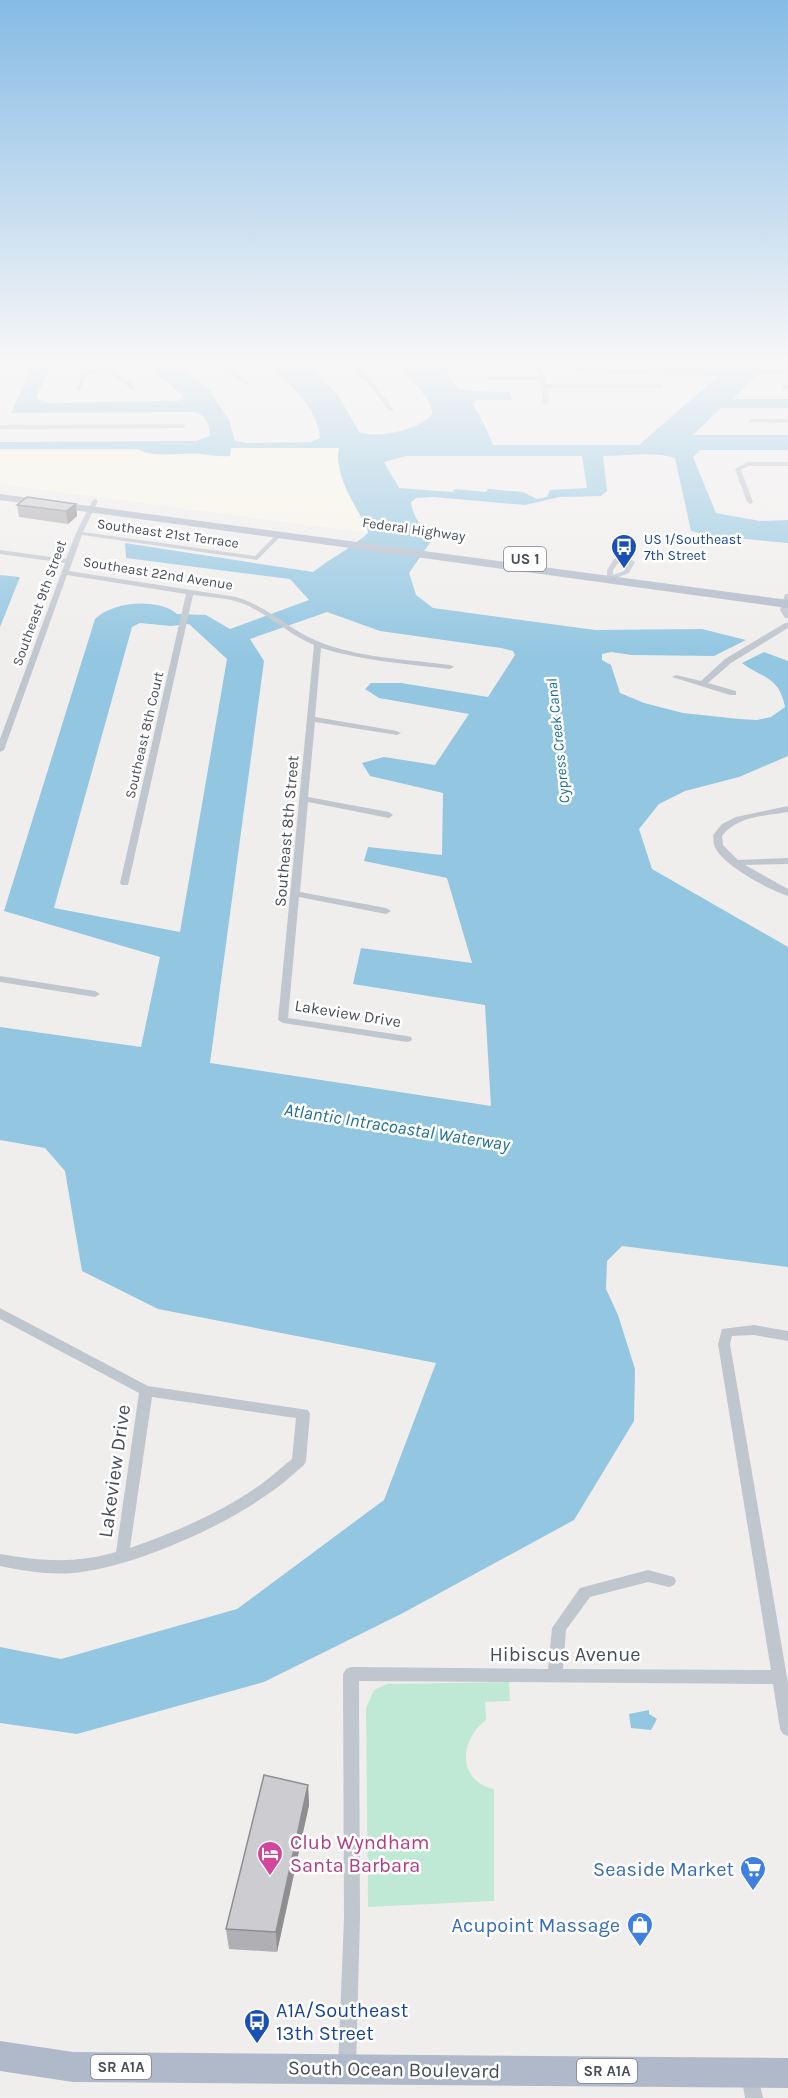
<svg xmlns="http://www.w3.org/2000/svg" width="788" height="2098" viewBox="0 0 788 2098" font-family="Karla,sans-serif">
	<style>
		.commercial { fill: #f9f7e8 }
		.green { fill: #c0e9d5 }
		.water { fill: #92c6e1; fill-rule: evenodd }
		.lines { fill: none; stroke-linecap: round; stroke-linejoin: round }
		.street { fill: #c0c6ce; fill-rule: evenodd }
		.primary { fill: #b0b9c9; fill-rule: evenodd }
		.wall { fill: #afafb4 }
		.shaded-wall { fill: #8f8f92 }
		.building { fill: #ccccd1; stroke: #8f8f92; stroke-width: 1.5 }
		.labels { text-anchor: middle; stroke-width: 5; stroke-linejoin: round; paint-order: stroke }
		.far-street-label { font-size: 14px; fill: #484e58; stroke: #fff }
		.far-transit-label { font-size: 14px; fill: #164399; stroke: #fff; text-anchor: start }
		.shield { fill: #fff; stroke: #7f838a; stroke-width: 1.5 }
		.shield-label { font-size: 15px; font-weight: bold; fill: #484e58 }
		.far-water-label { font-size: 15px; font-style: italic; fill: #1c6d97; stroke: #fff }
		.street-label { font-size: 16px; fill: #484e58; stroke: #fff }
		.water-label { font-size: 18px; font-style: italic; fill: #1c6d97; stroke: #fff }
		.near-street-label { font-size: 20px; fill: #484e58; stroke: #fff }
		.near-hotel-label { font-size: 20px; fill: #b23c85; stroke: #fff; text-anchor: start }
		.near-shop-label { font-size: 20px; fill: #366cbe; stroke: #fff; text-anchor: end }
		.near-transit-label { font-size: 20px; fill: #164399; stroke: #fff; text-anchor: start }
	</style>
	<rect width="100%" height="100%" fill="#f0eeed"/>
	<path class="commercial" d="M231 448H340L347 493 367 527 368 533 0 484V449H137L146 453 164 455 200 454 215 457Z"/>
	<path class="green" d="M509 1682 510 1701 485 1702 486 1720C459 1740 457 1781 494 1789V1901L368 1907 366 1708 374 1690 387 1684Z"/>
	<g class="water">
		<path d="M33 365H50L36 398 47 403 178 401 182 398V395L146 365H177L193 376 209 390 229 420 235 441 247 443 311 442 320 438C319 409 289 383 269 365H307L338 395 359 432C378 439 419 430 432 414 434 399 405 374 394 365H503L457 367 445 373 459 389 470 391 510 392 512 400H477L472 403 484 424 493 445H639L718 376 577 373 576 367 788 366V374H758L733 399H788V408H721L693 435H788V450H700L693 457 716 513 760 521 788 520V543L711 536 691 531 675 458C652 451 627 456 603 456L607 491 601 496 560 497 525 505 432 497 416 498 411 502C413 517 422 529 432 540L409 573 416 595 433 608 595 630 702 629 746 640 714 656 632 655 611 652 602 654V660L611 665 620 693 644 703 683 713 739 719 757 720 771 717 785 707C779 676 763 679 742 663L764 652 788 661V756L739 777 685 791 659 804 639 829 652 869 788 947V1267L622 1246 607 1261 606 1289 618 1315 635 1369 634 1421 574 1520 403 1613 264 1682 77 1734 0 1723V1647L61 1659 237 1609 384 1500 436 1363 158 1309 82 1271 65 1171 45 1148 0 1140V1027L141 1047 160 957 4 911 95 619C113 601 159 598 177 614L206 615 230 629 309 600 290 579 126 558 125 543 313 572C331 558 351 548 368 533L367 527C355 506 333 472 339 448H231L230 456C219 457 211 455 200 454 179 452 158 459 137 449H0V442L196 441 210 436C210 426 206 414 194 412L11 413ZM406 456H582L587 488 550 490 547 497 537 499 523 492 488 489 486 492 455 489 452 492 399 488 384 462ZM327 612 380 631 501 648 513 651 515 655 488 697 401 683H371L365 689 379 698 469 714 435 765 384 757 362 763 370 776 443 793 442 855 368 847 364 861 447 878 472 963 361 948 353 984 485 1005 491 1106 210 1063 264 661 250 639ZM140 623 171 626 189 624 227 659 180 932 54 908 132 627Z"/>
		<path d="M0 575 20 577 0 627Z"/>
		<path d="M649 1710V1714L657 1719 651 1730 631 1728 629 1714Z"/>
	</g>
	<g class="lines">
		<g class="street">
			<path d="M100 365H107L133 385 134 390H130L128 387 106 370 87 374 80 390H76L83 372 103 367Z"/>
			<path d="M220 365H226L250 384 245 385Z"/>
			<path d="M348 365H354L371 380 393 409V411H389L367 382Z"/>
			<path d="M536 365H542L546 384H661L664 386 661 388H547L549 398 548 403 545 405 542 403 543 398 539 380H488L485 378 488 376H539Z"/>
			<path d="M784 385H788V389L782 388 781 387Z"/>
			<path d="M751 419H788V423L749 422V420Z"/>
			<path d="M0 425 183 424 186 426 183 428 0 429Z"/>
			<path d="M747 462H788V466H748L741 470 753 502 750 504 747 502 735 469Z"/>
			<path d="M95 499 98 501 83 532 255 556 278 533 283 534 257 560 82 535 69 571 236 597C267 606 288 629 317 641 358 658 406 659 450 665L454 667 450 669C407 664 363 661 321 648L315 717 397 731 401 733 397 735 315 722 308 797 389 812 393 815 389 818 308 802 300 892 386 908 391 911 386 914 299 897 288 1018 407 1036 411 1037 412 1039 411 1041 407 1042 283 1023 278 1020 314 645C289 635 270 615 244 604 229 598 210 597 193 595L128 885H122L120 883 186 594 67 575 4 750 0 752V739L65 563 0 554V550L66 559 76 533 92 501Z"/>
			<path d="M625 556 635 562 629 573 611 580H607V570L614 559ZM624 560 628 563 624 571 613 575V570L619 562Z"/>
			<path d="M785 594H788V618H785L780 610Z"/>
			<path d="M785 623H788V628L731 663 708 683 736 691V695H730L672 677 676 675 701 681 725 659Z"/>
			<path d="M788 806V812C765 816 737 816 722 836L723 845 738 860 788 858V864L745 865 788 889V896C768 889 721 865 714 845 713 842 714 839 713 835L722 824 736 817Z"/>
			<path d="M0 976 95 991 100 994 95 997 0 982Z"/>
			<path d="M0 1308 148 1386 308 1410 310 1414 306 1461 304 1465C292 1475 281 1486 268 1494 221 1528 131 1568 73 1573 49 1575 24 1571 0 1566V1554C42 1561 74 1564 116 1552L139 1393 0 1319ZM152 1397 296 1418 292 1459C282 1467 271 1477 260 1485 221 1513 175 1532 130 1548Z"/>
			<path d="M754 1325 788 1331V1341L754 1335 732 1336 730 1344 788 1683V1736L783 1734 780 1729 773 1684 359 1681 360 1918 356 2068 353 2074 347 2077 341 2074 338 2068 344 1918 343 1674 346 1669 351 1667 548 1669 552 1628 580 1588 648 1570 674 1577 676 1581 674 1585 669 1587 648 1582 590 1597 566 1630 563 1669 771 1670 718 1344 722 1329Z"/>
			<path d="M750 2065 756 2068 763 2098H745L741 2074 744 2068Z"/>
		</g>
		<g class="primary">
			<path d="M0 494 788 600V608L0 500Z"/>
			<path d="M0 2041 73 2052 788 2058V2088L73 2082 0 2071Z"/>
		</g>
	</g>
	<g class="wall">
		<path d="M76 504 77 516 68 524 19 517 17 505Z"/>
		<path d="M308 1785 309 1805 277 1952 229 1949 226 1929Z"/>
	</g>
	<g class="shaded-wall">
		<path d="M76 504 77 516 68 524 66 511Z"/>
		<path d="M308 1785 309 1805 277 1952 276 1932Z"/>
	</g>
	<g class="building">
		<path d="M27 497 76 504 66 511 17 505Z"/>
		<path d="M264 1775 308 1785 276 1932 226 1929Z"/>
	</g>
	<linearGradient id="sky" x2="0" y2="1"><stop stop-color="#85bbe5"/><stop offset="0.55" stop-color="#f8f7f7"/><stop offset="1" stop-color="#f8f7f7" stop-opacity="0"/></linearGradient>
	<rect width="788" height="659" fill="url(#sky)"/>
	<defs>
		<symbol id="bus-pin" viewBox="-11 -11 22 30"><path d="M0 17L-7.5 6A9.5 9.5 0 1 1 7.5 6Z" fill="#1a4fb4" stroke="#fff"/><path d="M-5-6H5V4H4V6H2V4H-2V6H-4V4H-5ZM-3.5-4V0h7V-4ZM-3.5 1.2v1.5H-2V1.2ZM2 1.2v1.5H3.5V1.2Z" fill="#fff"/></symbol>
		<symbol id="hotel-pin" viewBox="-11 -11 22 30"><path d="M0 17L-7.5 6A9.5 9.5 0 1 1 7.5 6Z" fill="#d1479c" stroke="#fff"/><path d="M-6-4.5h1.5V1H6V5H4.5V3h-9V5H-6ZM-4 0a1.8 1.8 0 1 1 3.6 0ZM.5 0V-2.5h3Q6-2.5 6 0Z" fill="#fff"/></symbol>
		<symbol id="supermarket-pin" viewBox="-11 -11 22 30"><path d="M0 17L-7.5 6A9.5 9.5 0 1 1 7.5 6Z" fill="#3f7fe0" stroke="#fff"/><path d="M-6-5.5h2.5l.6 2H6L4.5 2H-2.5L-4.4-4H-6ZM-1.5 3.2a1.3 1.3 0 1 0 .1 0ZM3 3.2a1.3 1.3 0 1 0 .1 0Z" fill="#fff"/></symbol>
		<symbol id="shop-pin" viewBox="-11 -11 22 30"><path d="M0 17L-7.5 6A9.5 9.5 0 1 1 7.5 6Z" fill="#3f7fe0" stroke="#fff"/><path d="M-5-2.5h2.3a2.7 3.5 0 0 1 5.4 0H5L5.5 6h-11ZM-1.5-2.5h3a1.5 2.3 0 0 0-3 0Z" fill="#fff"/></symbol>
	</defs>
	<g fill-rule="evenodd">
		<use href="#bus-pin" x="609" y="532" width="30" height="40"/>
		<use href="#hotel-pin" x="255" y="1839" width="30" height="40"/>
		<use href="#supermarket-pin" x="738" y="1854" width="30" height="40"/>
		<use href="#shop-pin" x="625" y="1910" width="30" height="40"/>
		<use href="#bus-pin" x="242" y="2007" width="30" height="40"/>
	</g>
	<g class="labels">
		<g class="far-street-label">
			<text transform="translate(414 529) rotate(8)" y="5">Federal Highway</text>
			<text transform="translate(168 533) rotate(8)" y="5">Southeast 21st Terrace</text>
			<text transform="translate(158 573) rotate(9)" y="5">Southeast 22nd Avenue</text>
			<text transform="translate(39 603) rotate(-70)" y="5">Southeast 9th Street</text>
			<text transform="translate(144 735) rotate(-77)" y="5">Southeast 8th Court</text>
		</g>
		<g class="far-transit-label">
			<text x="644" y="544">US 1/Southeast<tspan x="644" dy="16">7th Street</tspan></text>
		</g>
		<g class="shield">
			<rect x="504" y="547" width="42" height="24" rx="4.5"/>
			<rect x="91" y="2055" width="60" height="24" rx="4.5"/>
			<rect x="577" y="2059" width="60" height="24" rx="4.5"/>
		</g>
		<g class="shield-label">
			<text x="525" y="564">US 1</text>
			<text x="121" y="2072">SR A1A</text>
			<text x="607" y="2076">SR A1A</text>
		</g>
		<g class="far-water-label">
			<text transform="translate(558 741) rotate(-96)" y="5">Cypress Creek Canal</text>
		</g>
		<g class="street-label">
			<text transform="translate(286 831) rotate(-85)" y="6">Southeast 8th Street</text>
			<text transform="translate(348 1013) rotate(9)" y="6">Lakeview Drive</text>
		</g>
		<g class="water-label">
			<text transform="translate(397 1127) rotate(9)" y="6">Atlantic Intracoastal Waterway</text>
		</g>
		<g class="near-street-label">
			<text transform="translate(114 1471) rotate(-82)" y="7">Lakeview Drive</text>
			<text x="565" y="1661">Hibiscus Avenue</text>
			<text transform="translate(394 2069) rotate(1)" y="7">South Ocean Boulevard</text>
		</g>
		<g class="near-hotel-label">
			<text x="290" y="1849">Club Wyndham<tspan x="290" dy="23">Santa Barbara</tspan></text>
		</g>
		<g class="near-shop-label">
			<text x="734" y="1876">Seaside Market</text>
			<text x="620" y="1932">Acupoint Massage</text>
		</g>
		<g class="near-transit-label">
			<text x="276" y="2017">A1A/Southeast<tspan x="276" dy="23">13th Street</tspan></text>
		</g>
	</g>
</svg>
